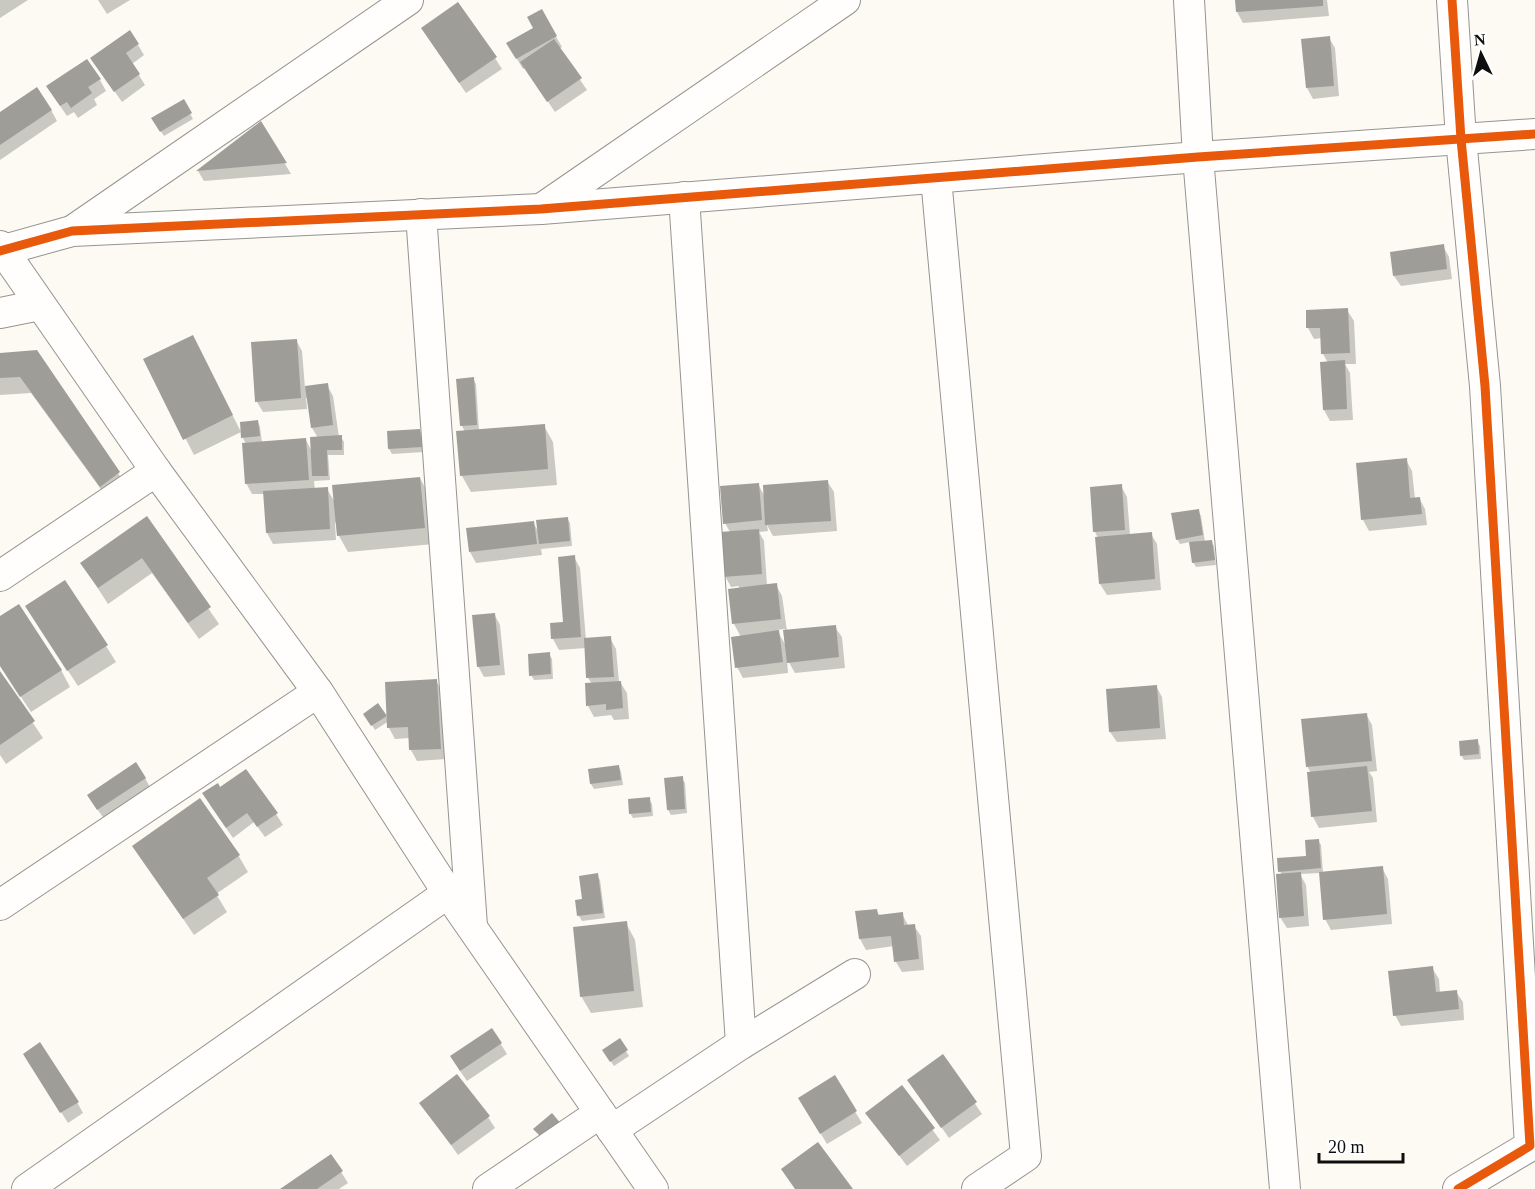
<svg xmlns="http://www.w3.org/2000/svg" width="1535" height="1189" viewBox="0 0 1535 1189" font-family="'Times New Roman',serif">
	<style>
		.shadow { fill: #0003; fill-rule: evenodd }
		.building { fill: #9f9d98 }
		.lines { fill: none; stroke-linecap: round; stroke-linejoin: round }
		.street-casing { stroke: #959491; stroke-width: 32 }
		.street { stroke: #fffefd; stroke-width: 30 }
		.cycleway-casing { stroke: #fff; stroke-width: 13 }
		.cycleway { stroke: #e8590c; stroke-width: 9 }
	</style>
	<rect width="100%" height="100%" fill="#fcfaf2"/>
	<g class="shadow">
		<path d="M0 0H28L0 18Z"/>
		<path d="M98 0H130L107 14Z"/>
		<path d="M1236 0H1327L1329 16 1243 23 1237 12Z"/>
		<path d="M541 11 562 47 559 49 587 90 555 112 525 68 523 69 508 44 535 29Z"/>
		<path d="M1329 38 1335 48 1339 96 1313 99 1307 88 1303 40Z"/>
		<path d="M429 39 495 58 502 69 466 93Z"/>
		<path d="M138 45 144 55 132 64 145 85 122 102 99 69Z"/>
		<path d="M100 80 106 91 94 99 97 105 78 118 74 112 67 116 54 97Z"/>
		<path d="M183 101 193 119 164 136 153 119Z"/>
		<path d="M51 110 57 121 0 160V114Z"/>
		<path d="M261 123 291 174 204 181 198 171Z"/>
		<path d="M1443 246 1449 257 1452 279 1401 286 1394 276Z"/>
		<path d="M1347 310 1354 321 1356 364H1345L1350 373 1353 420 1330 421 1324 410 1328 363 1323 354 1322 338 1314 339 1308 328Z"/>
		<path d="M296 340 302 351 305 388 327 385 333 396 339 437H341L344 442V455H328L330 480 314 481 315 490 327 489 336 504 420 478 429 495 434 544 348 552 339 536 337 522 335 523 336 540 273 544 267 533 265 494H252L246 483V444L243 438 258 422 260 427 262 443 306 440 312 452 318 438 312 428 308 398H306L307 409 263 412 257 402Z"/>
		<path d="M201 353 241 432 194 455 145 360Z"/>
		<path d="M0 355 118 473 128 489 111 503 31 393 0 395Z"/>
		<path d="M473 379 476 384 479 431 544 426 553 442 557 485 471 492 462 476 465 432 462 426 458 380Z"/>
		<path d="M420 431 423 435 424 452 392 454 389 449Z"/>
		<path d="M1406 460 1412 471 1415 499 1419 498 1425 509 1427 525 1369 531 1363 520Z"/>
		<path d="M827 481 834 492 837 531 773 536 767 525 768 531 759 532 764 541 767 586 776 585 782 596 787 631 835 627 842 637 845 668 795 673 787 659 788 673 743 678 737 667 741 637 734 624 739 586 731 587 725 576 730 532 725 523 758 484 765 497ZM785 629V631L786 646 777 630Z"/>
		<path d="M1121 486 1127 497 1130 535 1151 534 1157 544 1161 590 1107 595 1100 584 1098 538 1095 532 1091 488Z"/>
		<path d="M1198 511 1201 516 1205 542 1211 541 1214 546 1216 565 1196 567 1193 562 1190 542 1180 544 1177 539Z"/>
		<path d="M146 518 219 624 199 639 152 573 108 604 82 564Z"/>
		<path d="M567 518 570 523 572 546 541 549 542 555 476 563 470 552 533 522 539 533Z"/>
		<path d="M574 557 580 568 586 640 610 638 616 649 619 682H620L627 693 629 719 614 720 611 715 594 717 588 706 592 684 588 678 586 648 559 650 553 639 565 623Z"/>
		<path d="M494 614 500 625 505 675 484 677 478 666Z"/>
		<path d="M0 618 61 670 70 687 31 712 0 665Z"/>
		<path d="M36 622 106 646 116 662 78 686Z"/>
		<path d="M549 654 552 659 553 679 534 680 531 675Z"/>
		<path d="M0 674 43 738 6 764 0 755Z"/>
		<path d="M436 681 443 692 446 759 417 761 411 750 410 738 395 739 389 728V721L375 730 365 714 378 705 389 721Z"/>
		<path d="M1156 686 1162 697 1166 739 1117 742 1110 732Z"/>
		<path d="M1366 714 1372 725 1377 771 1369 772 1373 778 1377 822 1319 828 1313 817 1308 773H1311L1307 766Z"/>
		<path d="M1477 741 1480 746 1481 759 1464 760 1461 755Z"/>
		<path d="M619 767 621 772 623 785 594 789 591 784 589 770Z"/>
		<path d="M145 778 151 789 105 820 95 806Z"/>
		<path d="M682 778 685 783 687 813 671 815 668 810Z"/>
		<path d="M649 799 652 804 653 816 633 818 630 813Z"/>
		<path d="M210 805 276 814 283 825 265 837 254 822 233 838Z"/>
		<path d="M1318 840 1321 845 1323 873 1382 868 1388 879 1392 924 1331 930 1325 919 1320 873 1300 874 1306 885 1309 926 1287 928 1280 917 1282 875 1280 871 1308 857Z"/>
		<path d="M134 846 238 855 248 872 216 894 227 912 194 935Z"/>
		<path d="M597 875 600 880 605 918 582 921 579 916 577 901H584Z"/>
		<path d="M877 911 880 916 902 914 908 925 914 926 921 936 924 970 902 972 896 962 894 946 866 950 860 939Z"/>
		<path d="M626 923 635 940 643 1007 591 1013 581 996Z"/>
		<path d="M1432 968 1439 979 1440 993 1456 992 1463 1002 1464 1020 1401 1026 1395 1015Z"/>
		<path d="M492 1030 507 1054 467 1081 458 1068Z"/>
		<path d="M619 1040 629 1056 614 1066 604 1051Z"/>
		<path d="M942 1056 982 1114 949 1138 909 1081Z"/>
		<path d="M31 1065 77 1102 83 1113 68 1123Z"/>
		<path d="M834 1077 862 1123 827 1144 800 1099Z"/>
		<path d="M901 1087 940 1140 907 1166 867 1113Z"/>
		<path d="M421 1103 488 1117 495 1128 458 1155Z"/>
		<path d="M331 1156 348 1183 339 1189H283Z"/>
	</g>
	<g class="building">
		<path d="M1235 0H1323V6L1236 12Z"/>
		<path d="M458 2 497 57 459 83 421 28Z"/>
		<path d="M542 9 557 36 516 59 506 43 533 28 527 17Z"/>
		<path d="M130 30 139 44 126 53 140 74 114 92 90 58Z"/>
		<path d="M1330 36 1334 86 1306 88 1301 39Z"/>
		<path d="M554 39 582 78 547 102 520 62Z"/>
		<path d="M87 59 101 79 88 87 92 93 71 108 67 102 60 106 46 86Z"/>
		<path d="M37 87 52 110 0 145V112Z"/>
		<path d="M184 99 192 113 160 132 151 118Z"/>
		<path d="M261 121 287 163 196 171Z"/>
		<path d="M1444 244 1447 269 1393 276 1390 252Z"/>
		<path d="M1348 308 1350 353 1321 354 1320 328H1306V310Z"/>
		<path d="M193 335 233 415 183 440 143 359Z"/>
		<path d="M297 339 301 398 255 402 251 342Z"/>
		<path d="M37 350 120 472 100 487 20 377 0 378V353Z"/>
		<path d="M1345 360 1347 409 1323 410 1320 362Z"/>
		<path d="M474 377 477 425 460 426 456 379Z"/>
		<path d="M328 383 333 425 311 428 305 386Z"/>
		<path d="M258 420 260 436 241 438 240 422Z"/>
		<path d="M545 424 548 469 460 476 456 431Z"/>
		<path d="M420 429 422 447 388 449 387 431Z"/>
		<path d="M342 435V450H327L328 476H312L310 437Z"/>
		<path d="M306 438 309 480 245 484 242 443Z"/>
		<path d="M1407 458 1410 498 1420 497 1422 514 1361 520 1356 463Z"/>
		<path d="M420 477 425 528 337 536 332 485Z"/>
		<path d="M828 480 831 521 765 525 763 485Z"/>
		<path d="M759 483 762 520 723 524 720 486Z"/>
		<path d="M1122 484 1125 530 1093 532 1090 487Z"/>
		<path d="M328 487 330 529 266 533 263 491Z"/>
		<path d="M1199 509 1203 535 1176 540 1171 513Z"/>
		<path d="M147 516 211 607 188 623 142 558 98 588 80 563Z"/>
		<path d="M568 517 570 541 539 544 536 520Z"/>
		<path d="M534 521 537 544 469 552 466 528Z"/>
		<path d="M759 529 762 574 723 577 720 532Z"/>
		<path d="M1152 532 1155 579 1099 584 1095 537Z"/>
		<path d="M1212 540 1215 560 1192 563 1189 542Z"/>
		<path d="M575 555 581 637 551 639 550 623 563 622 558 557Z"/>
		<path d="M65 580 108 645 67 671 25 606Z"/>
		<path d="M777 583 781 619 732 624 728 589Z"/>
		<path d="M19 604 62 670 20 697 0 666V616Z"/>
		<path d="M495 613 500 665 477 667 472 615Z"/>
		<path d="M836 625 839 657 787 663 783 630Z"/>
		<path d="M779 630 783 662 735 668 731 637Z"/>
		<path d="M611 636 614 677 586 678 584 638Z"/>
		<path d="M550 652 551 674 529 676 528 654Z"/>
		<path d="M0 671 35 721 0 745Z"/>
		<path d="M437 679 441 749 409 750 408 727 387 728 385 682Z"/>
		<path d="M621 681 623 708 606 710V704L586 706 585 683Z"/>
		<path d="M1157 685 1160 728 1109 732 1106 689Z"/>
		<path d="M378 703 387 716 371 726 363 714Z"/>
		<path d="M1367 713 1372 761 1306 767 1301 719Z"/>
		<path d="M1478 739 1479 754 1460 756 1459 741Z"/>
		<path d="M136 762 146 778 97 810 87 795Z"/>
		<path d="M619 765 621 780 590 784 588 769Z"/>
		<path d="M1367 766 1372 811 1311 817 1307 772Z"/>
		<path d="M246 769 278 813 257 827 247 813 226 828 202 793 218 783 220 787Z"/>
		<path d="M683 776 685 809 667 810 664 778Z"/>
		<path d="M650 797 651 812 629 814 628 799Z"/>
		<path d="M200 798 240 855 207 878 219 895 183 919 132 846Z"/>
		<path d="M1319 839 1321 868 1278 872 1277 858 1306 856 1305 840Z"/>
		<path d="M1383 866 1387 914 1323 920 1319 872Z"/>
		<path d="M1301 872 1304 916 1279 918 1276 874Z"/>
		<path d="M598 873 603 913 577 916 575 900 582 899 579 876Z"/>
		<path d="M877 909 878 915 903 912 904 925 915 924 919 959 894 962 891 936 859 939 855 911Z"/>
		<path d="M627 921 634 991 580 997 573 927Z"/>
		<path d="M1433 966 1436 992 1457 990 1459 1009 1393 1016 1388 971Z"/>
		<path d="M492 1028 502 1043 460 1071 450 1056Z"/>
		<path d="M620 1038 628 1050 610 1062 602 1050Z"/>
		<path d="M40 1042 79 1102 60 1113 23 1054Z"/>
		<path d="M943 1054 977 1102 941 1128 907 1080Z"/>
		<path d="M457 1074 490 1116 451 1145 419 1103Z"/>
		<path d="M835 1075 857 1111 820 1134 798 1098Z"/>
		<path d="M902 1085 935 1128 899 1156 865 1113Z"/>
		<path d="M552 1113 562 1125 544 1140 533 1129Z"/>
		<path d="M818 1142 853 1189H795L781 1169Z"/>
		<path d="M331 1154 343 1171 317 1189H280Z"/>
	</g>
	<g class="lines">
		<defs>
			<g id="street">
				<path d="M1189 0 1198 157 1285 1189"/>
				<path d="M1452 0 1461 139 1485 386 1530 1146 1458 1189"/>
				<path d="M936 178 1026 1156 977 1189"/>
				<path d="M684 197 741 1044"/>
				<path d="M541 209 845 0"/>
				<path d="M421 214 472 926"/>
				<path d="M72 231 408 0"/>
				<path d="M0 246 156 471 318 692 448 893 653 1189"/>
				<path d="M0 251 72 231 541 209 1198 157 1535 134"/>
				<path d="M0 313 40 305"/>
				<path d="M0 576 156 471"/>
				<path d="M0 905 318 692"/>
				<path d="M612 1130 741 1044 855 974"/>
				<path d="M27 1189 448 893"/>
				<path d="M488 1189 600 1113"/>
			</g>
		</defs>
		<use href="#street" class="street-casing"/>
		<use href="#street" class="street"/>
		<defs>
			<g id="cycleway">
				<path d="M1452 0 1461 139 1485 386 1530 1146 1458 1189"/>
				<path d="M0 251 72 231 541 209 1198 157 1535 134"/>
			</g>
		</defs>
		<use href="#cycleway" class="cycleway-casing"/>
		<use href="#cycleway" class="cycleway"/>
	</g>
	<g transform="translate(1481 54) rotate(355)" stroke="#ffffff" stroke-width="4.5" paint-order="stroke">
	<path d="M0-4.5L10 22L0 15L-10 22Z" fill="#0e0e0e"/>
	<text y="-9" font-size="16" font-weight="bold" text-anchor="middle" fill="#0e0e0e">N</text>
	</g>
	<path d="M1319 1153v9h84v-9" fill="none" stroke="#0e0e0e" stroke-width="3"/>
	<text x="1328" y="1153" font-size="18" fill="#0e0e0e" stroke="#ffffff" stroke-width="4.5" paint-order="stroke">20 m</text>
</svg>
